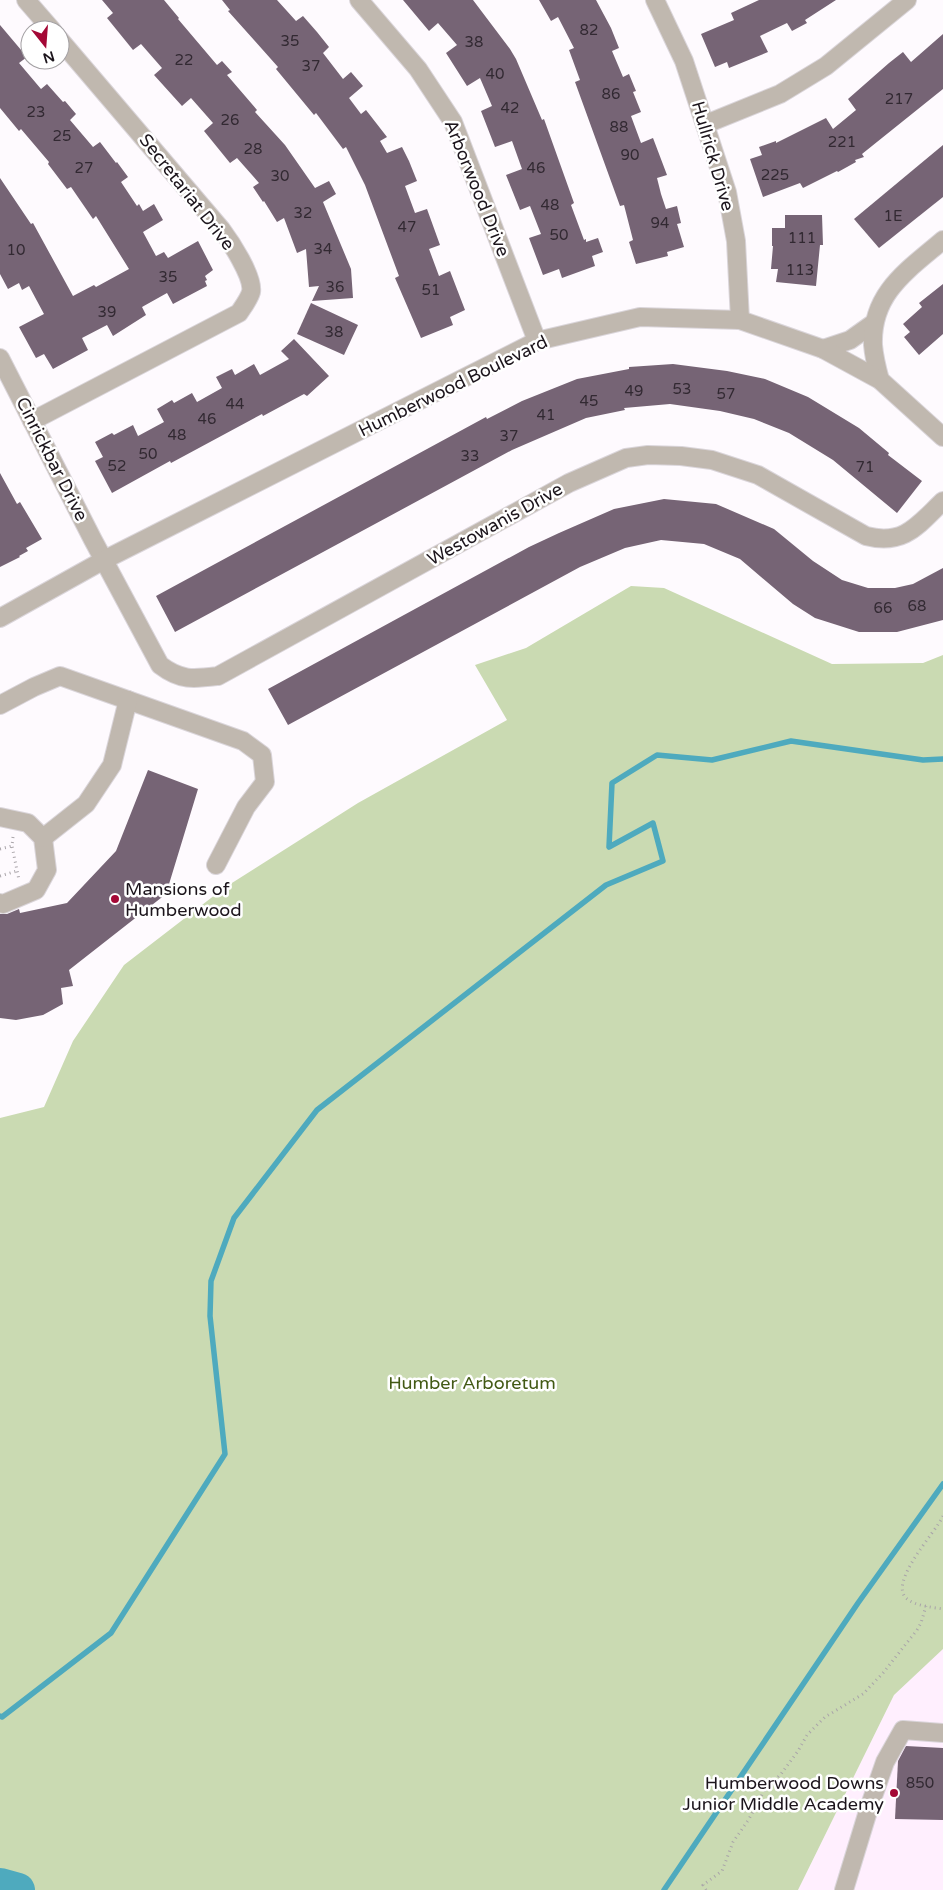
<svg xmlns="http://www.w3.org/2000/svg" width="943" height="1890" viewBox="0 0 943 1890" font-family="'Varela Round',sans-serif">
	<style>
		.built { fill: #ffeffe }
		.green { fill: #cadab2 }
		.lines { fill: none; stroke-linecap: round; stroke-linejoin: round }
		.stream { stroke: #4eaabe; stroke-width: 5.5 }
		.river { stroke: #4eaabe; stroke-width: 34 }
		.building { fill: #766475 }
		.minor-casing { stroke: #dad5da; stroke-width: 20 }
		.path { stroke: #a9a4a9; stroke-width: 3; stroke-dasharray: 1 4; stroke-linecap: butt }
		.minor { stroke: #c0b8af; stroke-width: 18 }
		.poi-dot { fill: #a40836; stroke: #fff; stroke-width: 2 }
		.labels { text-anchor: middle; stroke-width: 5; stroke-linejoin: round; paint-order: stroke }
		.number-label { font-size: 15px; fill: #322932 }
		.street-label { font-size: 18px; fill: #1c151c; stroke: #fff }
		.poi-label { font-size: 18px; fill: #1c151c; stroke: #fff; text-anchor: start }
		.park-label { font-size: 18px; fill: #425914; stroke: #fff }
	</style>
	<rect width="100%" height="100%" fill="#fefafe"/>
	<path class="built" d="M943 1649V1890H798L894 1695Z"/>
	<path class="green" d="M631 586 664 588 832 664 923 663 943 655V1649L894 1695 798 1890H0V1118L44 1107 73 1041 124 965 224 888 358 803 507 720 475 665 526 648Z"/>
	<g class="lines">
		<g class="stream">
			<path d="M0 1716 2 1717 111 1633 225 1454 210 1316 211 1281 234 1218 317 1110 606 885 663 861 653 823 609 847 612 783 657 755 712 760 791 741 923 760 943 759"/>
			<path d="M0 1886 12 1890"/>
			<path d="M664 1890 858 1603 943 1484"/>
		</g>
		<path class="river" d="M0 1885 18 1890"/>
	</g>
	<g class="building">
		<path d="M102 0H164L179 18 178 19 217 65 222 61 232 72 227 75 257 110 255 112 285 145 315 188 329 181 336 194 323 202 351 269 353 298 312 301 319 286 309 287 306 249 297 253 284 218 277 222 264 201 263 202 253 187 259 183 237 158 230 163 204 131 213 123 191 98 182 106 154 75 162 68 141 44 133 50 107 18 113 13Z"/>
		<path d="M222 0H277L296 21 303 16 317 32 329 47 323 53 343 79 351 72 363 86 349 98 361 114 366 110 387 137 380 141 387 153 402 147 409 161 417 181 405 186 415 213 427 209 440 245 429 249 439 276 450 271 465 310 450 317 453 325 421 338 395 278 399 276 365 185 346 147 343 149 316 113 314 115 276 69 278 67 228 11 230 10Z"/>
		<path d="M403 0H473L510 49 516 59 542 120 544 119 574 203 571 205 584 240 586 239V242L598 238 603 252 592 256 595 266 562 278 559 269 543 275 529 238 541 234 530 206 520 210 506 175 522 169 512 141 495 147 481 111 492 106 480 78 467 86 446 53 457 45 438 23 429 31Z"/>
		<path d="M539 0H596L611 28 619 48 612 51 623 77 629 74 636 91 633 92 641 112 631 116 641 143 653 138 667 175 657 178 661 194 666 209 677 206 681 223 677 224 684 247 667 252 668 256 636 264 629 242 633 240 624 205 620 206 575 82 580 80 569 50 574 48 558 17 551 21Z"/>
		<path d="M759 0H836L805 20 807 23 792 31 787 23 760 36 768 52 729 68 727 62 715 67 701 34 734 20 731 13Z"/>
		<path d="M0 25 27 57 19 63 41 89 47 84 63 102 65 101 76 114 70 120 93 147 100 142 116 163 117 162 128 177 121 182 137 206 139 204 143 211 154 204 163 220 143 232 156 256 164 252 168 258 198 241 213 270 205 276 207 280 205 281 207 286 173 304 167 293 142 307 146 315 113 336 107 325 82 338 88 350 53 369 44 354 36 358 19 327 44 314 29 286 22 290 19 283 8 289 0 274V178L31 224 33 223 73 296 94 285 96 287 129 269 96 216 93 219 71 187 67 189 48 164 49 162 21 129 19 131 0 108Z"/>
		<path d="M943 34V89L862 154 864 157 855 160 856 162 838 172 837 171 803 188 800 183 763 197 750 159 762 155 759 147 776 141V143L826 118 833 129 856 110 848 99 889 63 903 52 911 62Z"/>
		<path d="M943 145V197L879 248 854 219Z"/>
		<path d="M785 215H822L823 245H820L816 286 776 282 778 269H771L773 246H772V228H785Z"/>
		<path d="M943 284V334L919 355 904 337 910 332 903 324 922 307 919 303Z"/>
		<path d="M311 303 358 325 344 355 297 334Z"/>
		<path d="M294 339 329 376 307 396 304 394 263 416 262 414 171 463 170 461 112 493 95 461 103 457 95 442 112 433 114 435 133 425 138 436 164 422 157 409 172 400 174 403 192 393 197 402 222 388 216 377 232 369 235 375 254 364 260 375 289 359 281 351Z"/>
		<path d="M673 364 727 371 765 379 808 397 859 428 889 453 888 455 922 481 897 513 833 460 789 433 754 419 720 411 670 404 624 408 625 410 586 418 512 450 175 632 156 596 486 417 487 419 522 401 577 379 629 369V367Z"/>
		<path d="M0 473 17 504 20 502 42 539 26 548 28 551 19 556 20 557 0 567Z"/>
		<path d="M664 499 716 504 774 529 813 561 842 580 868 588H895L913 584 943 568V620L897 632H859L815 618 793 604 740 559 704 544 661 540 625 548 580 567 288 725 268 689 529 547 559 533 614 509Z"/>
		<path d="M148 770 198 789 166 894 69 970 73 986 61 988 63 1004 43 1015 16 1020 0 1018V914H7L19 909 20 913 67 903 116 851Z"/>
		<path d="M906 1746 943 1748V1820L895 1819 898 1761Z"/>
	</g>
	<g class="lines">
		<defs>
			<g id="minor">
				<path d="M26 0 52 30"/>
				<path d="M359 0 418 69 453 122 537 341"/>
				<path d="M655 0 684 61 727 192 736 241 740 320"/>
				<path d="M706 124 780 94 826 66 907 0"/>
				<path d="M823 349 850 340 874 323"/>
				<path d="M0 358 93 540 160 665C181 681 194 679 218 676L569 483 626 458 648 455 681 456 712 460 758 475 866 536C904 546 918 525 943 501"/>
				<path d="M880 380C877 369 874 357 873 345 871 293 908 270 943 240"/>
				<path d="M32 421 239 313C243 307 249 299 251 292 254 277 230 241 221 229L60 40"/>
				<path d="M0 618 104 560 537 341 640 317 740 320 823 349 880 380 943 437"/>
				<path d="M0 705 34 687 60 676 243 741 262 755 265 782 246 807 216 865"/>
				<path d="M0 817 28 823 43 838 47 870 36 890 3 904 0 903"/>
				<path d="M43 838 86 804 112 765 128 700"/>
				<path d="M844 1890 869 1808 885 1762 903 1730 943 1733"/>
			</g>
		</defs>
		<use href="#minor" class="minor-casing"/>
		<g class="path">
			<path d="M13 837 12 846 19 880"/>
			<path d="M0 849 12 846"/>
			<path d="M0 876 17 871"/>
			<path d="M943 1516C936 1532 889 1581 906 1598 915 1606 931 1607 943 1609"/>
			<path d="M706 1890 703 1885 722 1871 733 1842 749 1819 764 1791 781 1774 798 1751 807 1735 825 1717 863 1694 883 1673 917 1630 921 1623 926 1606"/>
		</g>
		<use href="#minor" class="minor"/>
	</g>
	<g class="poi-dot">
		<circle cx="115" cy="899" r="5"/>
		<circle cx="894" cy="1793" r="5"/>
	</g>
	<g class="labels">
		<g class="number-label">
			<text x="589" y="35">82</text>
			<text x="290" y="46">35</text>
			<text x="474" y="47">38</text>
			<text x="184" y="65">22</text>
			<text x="311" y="71">37</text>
			<text x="495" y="79">40</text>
			<text x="611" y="99">86</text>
			<text x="899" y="104">217</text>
			<text x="510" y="113">42</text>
			<text x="36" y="117">23</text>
			<text x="230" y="125">26</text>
			<text x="619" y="132">88</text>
			<text x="62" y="141">25</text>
			<text x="842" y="147">221</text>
			<text x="253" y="154">28</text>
			<text x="630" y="160">90</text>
			<text x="84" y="173">27</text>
			<text x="536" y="173">46</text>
			<text x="775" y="180">225</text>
			<text x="280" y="181">30</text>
			<text x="550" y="210">48</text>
			<text x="303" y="218">32</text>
			<text x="893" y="221">1E</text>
			<text x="660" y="228">94</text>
			<text x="407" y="232">47</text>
			<text x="559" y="240">50</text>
			<text x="802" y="243">111</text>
			<text x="323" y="254">34</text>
			<text x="16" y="255">10</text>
			<text x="800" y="275">113</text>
			<text x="168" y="282">35</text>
			<text x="335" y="292">36</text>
			<text x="431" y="295">51</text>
			<text x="107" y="317">39</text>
			<text x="334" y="337">38</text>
			<text x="682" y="394">53</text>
			<text x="634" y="396">49</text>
			<text x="726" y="399">57</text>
			<text x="589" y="406">45</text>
			<text x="235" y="409">44</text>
			<text x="546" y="420">41</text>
			<text x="207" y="424">46</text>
			<text x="177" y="440">48</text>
			<text x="509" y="441">37</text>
			<text x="148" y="459">50</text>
			<text x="470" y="461">33</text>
			<text x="117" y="471">52</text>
			<text x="865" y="472">71</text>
			<text x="917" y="611">68</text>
			<text x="883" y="613">66</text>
			<text x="920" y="1788">850</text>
		</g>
		<g class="street-label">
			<text transform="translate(713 156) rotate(74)" y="6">Hullrick Drive</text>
			<text transform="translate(477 188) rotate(68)" y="6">Arborwood Drive</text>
			<text transform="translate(187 192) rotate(52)" y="6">Secretariat Drive</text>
			<text transform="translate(453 386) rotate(-26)" y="6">Humberwood Boulevard</text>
			<text transform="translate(52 459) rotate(63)" y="6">Cinrickbar Drive</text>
			<text transform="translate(495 524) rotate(-29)" y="6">Westowanis Drive</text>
		</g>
		<g class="poi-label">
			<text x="125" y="895">Mansions of<tspan x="125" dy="21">Humberwood</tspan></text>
			<text x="884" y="1789" text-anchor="end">Humberwood Downs<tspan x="884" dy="21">Junior Middle Academy</tspan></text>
		</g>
		<g class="park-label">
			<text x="472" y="1389">Humber Arboretum</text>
		</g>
	</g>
	<g transform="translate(45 45) rotate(163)"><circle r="24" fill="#ffffff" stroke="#a4a1a4"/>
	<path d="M0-4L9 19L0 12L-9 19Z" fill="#a40836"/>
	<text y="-8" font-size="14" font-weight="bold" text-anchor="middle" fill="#1c151c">N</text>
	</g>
</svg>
